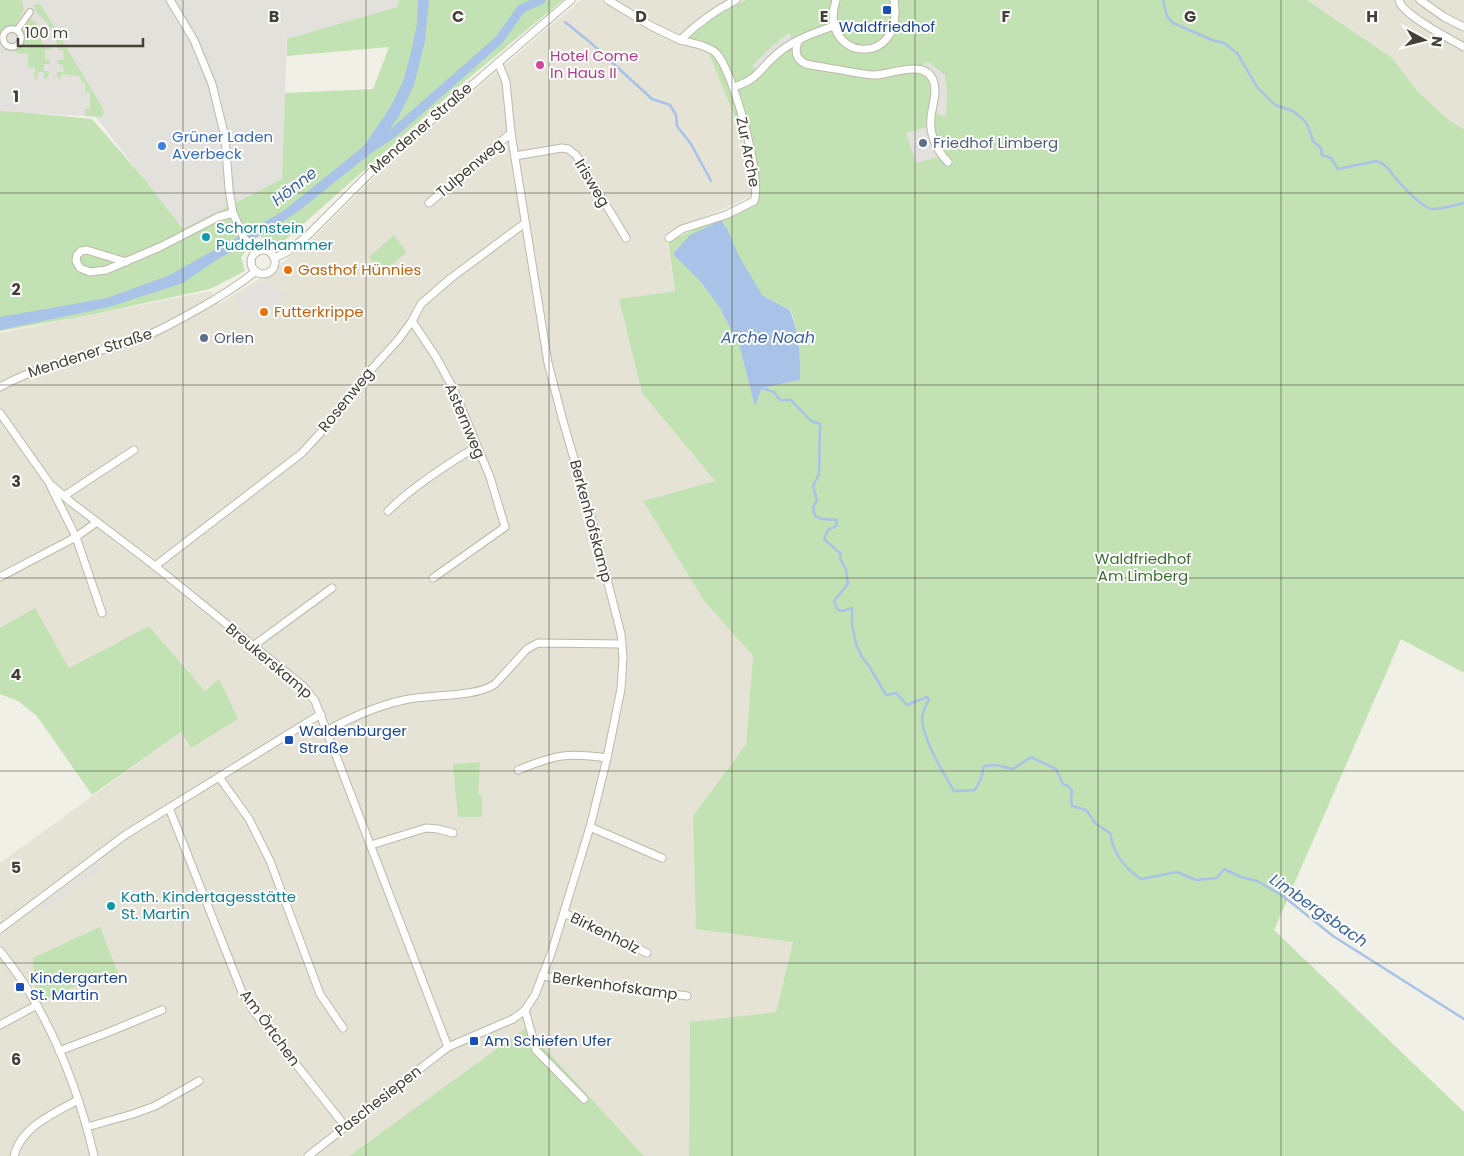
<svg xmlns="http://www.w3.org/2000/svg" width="1464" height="1156" viewBox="0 0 1464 1156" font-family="Poppins,sans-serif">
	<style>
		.residential { fill: #e5e3d5 }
		.industrial { fill: #e3e1db }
		.green { fill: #c3e2b3; fill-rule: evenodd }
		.parking { fill: #e3e1de }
		.water { fill: #a8c2e8 }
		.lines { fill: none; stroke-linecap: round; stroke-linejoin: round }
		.stream { stroke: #a8c2e8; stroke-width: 2.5 }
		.canal { stroke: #a8c2e8; stroke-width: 9 }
		.pedestrian-casing { stroke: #bcb9aa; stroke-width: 8 }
		.minor-casing { stroke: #bcb9aa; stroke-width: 9 }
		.pedestrian { stroke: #fff; stroke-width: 5.5 }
		.minor { stroke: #fff; stroke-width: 7 }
		.grid { fill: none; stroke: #434136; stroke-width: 1; stroke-opacity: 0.55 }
		.transit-dot { fill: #1a4fb4; stroke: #fff; stroke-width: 2 }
		.hotel-dot { fill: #d1479c; stroke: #fff; stroke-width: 2 }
		.service-dot { fill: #5c6f8a; stroke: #fff; stroke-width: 2 }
		.shop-dot { fill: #3f7fe0; stroke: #fff; stroke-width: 2 }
		.culture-dot { fill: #0f9aa8; stroke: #fff; stroke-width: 2 }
		.food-dot { fill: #e8710a; stroke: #fff; stroke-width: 2 }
		.labels { text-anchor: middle; stroke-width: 4; stroke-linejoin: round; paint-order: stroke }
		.transit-label { font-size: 15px; fill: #164399; stroke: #fff; text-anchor: start }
		.hotel-label { font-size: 15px; fill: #b23c85; stroke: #fff; text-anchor: start }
		.street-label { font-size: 15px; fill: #434136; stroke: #fff }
		.shop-label { font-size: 15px; fill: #366cbe; stroke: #fff; text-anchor: start }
		.service-label { font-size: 15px; fill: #4e5e75; stroke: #fff; text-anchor: start }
		.culture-label { font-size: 15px; fill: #0d838f; stroke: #fff; text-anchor: start }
		.food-label { font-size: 15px; fill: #c56008; stroke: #fff; text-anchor: start }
		.park-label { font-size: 15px; fill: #3b6f2f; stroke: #fff }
		.water-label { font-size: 16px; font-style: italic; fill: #3a63a4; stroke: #fff }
		.grid-label { font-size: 16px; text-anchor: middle; font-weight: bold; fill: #434136; stroke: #fff; stroke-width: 4; stroke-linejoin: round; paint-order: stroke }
	</style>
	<rect width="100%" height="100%" fill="#f1f0e6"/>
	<g class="residential">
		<path d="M581 0H746L711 18 689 37 708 52 744 139 754 195 666 235 675 291 619 299 642 393 715 481 644 501 705 602 753 656 746 744 693 816 793 942 776 1012 690 1022 689 1156H644L526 1029 349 1156H0V863L181 732 191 748 219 679 205 691 149 626 69 668 35 609 0 628V333L211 291 219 304 270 272 308 243 386 166Z"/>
		<path d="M1307 0H1464V129L1450 121 1419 93 1392 58Z"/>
	</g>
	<path class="industrial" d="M0 0H399L397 7 287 39 282 179 183 229 95 116 0 106Z"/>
	<g class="green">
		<path d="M0 0H20L22 1 24 9 15 26 5 29 2 34H0Z"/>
		<path d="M399 0H563L464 82 276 248 259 235 241 257 245 271 210 289 90 315 0 331V110L92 119 145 180 183 229 282 179 285 93 373 89 389 47 287 56V39L397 7Z"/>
		<path d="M746 0H1307L1392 58 1419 93 1450 121 1464 129V673L1401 639 1274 930 1464 1112V1156H689L690 1022 776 1012 793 942 696 929 693 816 746 744 753 656 705 602 643 501 715 481 642 393 619 299 675 291 668 241 757 203 754 195 744 139 708 52 689 37 711 18ZM722 220 738 257 760 294 791 310C799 334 801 355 800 380L762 388 755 405 739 345 720 308 700 281Z"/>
		<path d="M36 4 41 5 104 110 102 117 85 116V109H89L90 92H85L86 84 81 81 80 76 61 74V80L57 76V72H64L63 65 57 64 58 60H64L63 50H58C57 40 51 30 46 22 42 16 35 14 34 6Z"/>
		<path d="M31 19 38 24 34 29 39 36 44 32 47 35 41 38 44 47 50 46 51 50H45V59L50 60V64H45L43 71H50L47 78 43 79 44 72H37V79L34 78 35 68 28 67V62H26L28 60 29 54 16 53 15 48 22 41 21 29 28 20Z"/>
		<path d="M394 235 407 252 382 273 369 257Z"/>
		<path d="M35 608 69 668 149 626 205 691 219 679 238 719 191 748 181 732 92 795 37 716 18 701 0 694V628Z"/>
		<path d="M480 762 478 794 482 795V817H458L453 764Z"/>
		<path d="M100 927 118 973 56 993 43 1001 35 989 33 958Z"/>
		<path d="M526 1028 644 1156H349Z"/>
	</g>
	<g class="parking">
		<path d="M789 33 792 40 757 70 752 66 774 44 777 45 778 41Z"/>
		<path d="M927 61 945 75 947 93 946 116 937 114V90L920 68Z"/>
		<path d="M17 85 46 86 45 99 16 97Z"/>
		<path d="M49 86 74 88 73 101 48 99Z"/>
		<path d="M85 92H90V109H85V116L0 111V103L85 109Z"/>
		<path d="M930 126 942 156 916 163 906 133Z"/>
		<path d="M267 278 277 291 288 295 267 311 262 305 247 316 235 298Z"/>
		<path d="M97 864 100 869 43 912 39 907Z"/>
	</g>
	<g class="water">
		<path d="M418 0H429L425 41 414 85 399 116 375 150 300 210 268 231 218 259 183 283 109 307 0 330V317L107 298 170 275 282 212 364 146 391 106 404 79 412 48 417 24Z"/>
		<path d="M722 220 738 257 760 294 790 310C799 334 801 355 800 380L762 388 755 406 739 345 720 308 700 281 673 254 690 235Z"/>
	</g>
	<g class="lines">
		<g class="stream">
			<path d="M1163 0 1167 16 1173 23 1212 40 1224 43 1237 53 1257 87 1275 105 1293 111 1303 119 1308 126 1313 141 1321 148 1322 155 1331 158 1338 169 1376 161C1388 164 1391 174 1399 182 1405 189 1424 209 1432 209 1443 209 1454 205 1464 203"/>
			<path d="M565 22 591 43 652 99 670 105 676 115 677 126 691 144 711 181"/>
			<path d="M726 229 738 257 760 294V298"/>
			<path d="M762 386V388L774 392 780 400H791L811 421 820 424 819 474 813 486 817 500 813 507 815 516 822 519 837 520 836 526 828 530 824 539 841 554 840 558 846 570 848 584 834 601 838 610 842 611 852 608V624L856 644 862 657 869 666 886 695 896 693 907 705 927 697 929 699C926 705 923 712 922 718 922 738 944 774 954 791L975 790 981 779 984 766 996 765 1013 769 1031 757 1056 769 1063 784 1068 786 1072 791 1071 799 1072 806 1086 810 1096 824 1110 833C1114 854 1123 867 1141 879L1177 872 1196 880 1217 878 1224 869 1241 877 1257 881 1283 896 1333 936 1464 1019"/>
		</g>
		<path class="canal" d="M372 147 392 134 499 40 521 9 541 0"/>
		<defs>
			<g id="pedestrian">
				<circle cx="12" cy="38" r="9"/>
				<path d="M17 30 30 12"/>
			</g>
			<g id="minor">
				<path d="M170 0 194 40 212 84 225 137 229 189 233 213 244 238 257 252"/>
				<path d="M608 0 651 26 680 40C697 24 715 10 736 0"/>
				<path d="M836 0C817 60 905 71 894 0"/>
				<path d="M1399 0C1401 14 1450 39 1464 47"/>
				<path d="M1420 0 1444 17 1464 27"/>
				<path d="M799 40C794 50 795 59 806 64 821 67 836 69 852 72 859 73 867 75 874 75 893 75 933 54 935 90 935 99 932 108 931 117 929 133 936 150 948 162"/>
				<path d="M734 87C760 78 758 70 777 54 793 40 814 33 834 26"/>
				<path d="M515 156 562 148 568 149 576 155 626 238"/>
				<path d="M429 203 511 133"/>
				<path d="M669 238 682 229 726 215 754 201C763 180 733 70 716 53 708 45 690 43 680 40"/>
				<circle cx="263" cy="262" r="12"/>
				<path d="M274 258 287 252 307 236 371 172 571 0"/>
				<path d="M126 262 87 250 81 251 77 255 76 261 80 268 90 272 106 270 160 247 218 217 233 213"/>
				<path d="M412 321 436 357 454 390 490 477 505 527 433 578"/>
				<path d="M0 387C46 362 92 355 141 338 162 330 182 318 202 307 221 296 239 285 256 271"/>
				<path d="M0 413 50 484 72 503 155 566 303 686 315 701 448 1047"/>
				<path d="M51 487 76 537 102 613"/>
				<path d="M64 496 134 450"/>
				<path d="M388 511C413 486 446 465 476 447"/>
				<path d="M155 566 302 453 323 430 368 373 398 340 412 321 421 304 451 278 525 223"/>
				<path d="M0 577 76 537 97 522"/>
				<path d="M253 646 332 588"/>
				<path d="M328 730C352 717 376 706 404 700 429 694 475 698 495 684L527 649 538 643 622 644"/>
				<path d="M518 770C555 755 567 752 607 758"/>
				<path d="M219 777 249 819 270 861 320 994 343 1028"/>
				<path d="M169 808 242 992 253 1010 345 1126"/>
				<path d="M590 827 662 858"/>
				<path d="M371 845 426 828 438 829 453 833"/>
				<path d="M564 913 647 953"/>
				<path d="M0 929 125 835 321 714"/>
				<path d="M0 951C11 965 22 979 31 995 60 1044 81 1100 94 1156"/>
				<path d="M542 976 687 996"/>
				<path d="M525 1010 536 1050 584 1099"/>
				<path d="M0 1025 37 1005"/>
				<path d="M59 1051 109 1032 162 1010"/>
				<path d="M87 1127 133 1114 155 1106 199 1081"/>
				<path d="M14 1156C21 1127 54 1113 78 1100"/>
				<path d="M308 1156 448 1047 513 1019 525 1010 535 995 552 951 590 827 607 758 621 689 623 657 621 634 593 524 563 421 548 363 511 133 506 82 498 62"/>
			</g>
		</defs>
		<use href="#pedestrian" class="pedestrian-casing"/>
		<use href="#minor" class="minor-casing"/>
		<use href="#pedestrian" class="pedestrian"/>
		<use href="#minor" class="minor"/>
	</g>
	<path class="grid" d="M183 0V1156M366 0V1156M549 0V1156M732 0V1156M915 0V1156M1098 0V1156M1281 0V1156M0 193H1464M0 385H1464M0 578H1464M0 771H1464M0 963H1464"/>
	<g class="transit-dot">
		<rect x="882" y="5" width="10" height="10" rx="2.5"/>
		<rect x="284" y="735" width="10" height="10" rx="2.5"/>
		<rect x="15" y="982" width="10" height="10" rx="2.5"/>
		<rect x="469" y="1036" width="10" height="10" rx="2.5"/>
	</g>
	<circle class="hotel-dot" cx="540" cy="65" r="5"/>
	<g class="service-dot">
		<circle cx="923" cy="143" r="5"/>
		<circle cx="204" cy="338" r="5"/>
	</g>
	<circle class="shop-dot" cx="162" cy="146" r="5"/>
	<g class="culture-dot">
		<circle cx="206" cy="237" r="5"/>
		<circle cx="111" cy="906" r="5"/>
	</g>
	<g class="food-dot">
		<circle cx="288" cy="270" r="5"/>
		<circle cx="264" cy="312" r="5"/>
	</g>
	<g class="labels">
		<g class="transit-label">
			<text x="887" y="32" text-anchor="middle">Waldfriedhof</text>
			<text x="299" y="736">Waldenburger<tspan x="299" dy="17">Straße</tspan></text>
			<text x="30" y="983">Kindergarten<tspan x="30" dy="17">St. Martin</tspan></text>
			<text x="484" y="1046">Am Schiefen Ufer</text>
		</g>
		<g class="hotel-label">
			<text x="550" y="61">Hotel Come<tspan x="550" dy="17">In Haus II</tspan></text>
		</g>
		<g class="street-label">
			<text transform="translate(421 128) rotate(-41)" y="5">Mendener Straße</text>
			<text transform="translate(748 152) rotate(79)" y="5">Zur Arche</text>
			<text transform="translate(470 168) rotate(-40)" y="5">Tulpenweg</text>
			<text transform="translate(592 183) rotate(59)" y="5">Irisweg</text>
			<text transform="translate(90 353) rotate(-18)" y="5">Mendener Straße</text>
			<text transform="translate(346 400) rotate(-51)" y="5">Rosenweg</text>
			<text transform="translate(465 421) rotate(67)" y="5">Asternweg</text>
			<text transform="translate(591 521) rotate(75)" y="5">Berkenhofskamp</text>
			<text transform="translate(269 661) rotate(40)" y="5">Breukerskamp</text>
			<text transform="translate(605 933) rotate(26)" y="5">Birkenholz</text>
			<text transform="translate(615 986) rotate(8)" y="5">Berkenhofskamp</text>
			<text transform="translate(270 1028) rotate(54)" y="5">Am Örtchen</text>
			<text transform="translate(378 1101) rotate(-38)" y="5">Paschesiepen</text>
		</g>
		<g class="shop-label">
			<text x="172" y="142">Grüner Laden<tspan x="172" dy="17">Averbeck</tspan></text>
		</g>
		<g class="service-label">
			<text x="933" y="148">Friedhof Limberg</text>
			<text x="214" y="343">Orlen</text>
		</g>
		<g class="culture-label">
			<text x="216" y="233">Schornstein<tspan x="216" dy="17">Puddelhammer</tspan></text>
			<text x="121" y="902">Kath. Kindertagesstätte<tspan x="121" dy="17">St. Martin</tspan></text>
		</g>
		<g class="food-label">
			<text x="298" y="275">Gasthof Hünnies</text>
			<text x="274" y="317">Futterkrippe</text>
		</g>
		<g class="park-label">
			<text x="1143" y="564">Waldfriedhof<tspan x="1143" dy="17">Am Limberg</tspan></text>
		</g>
		<g class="water-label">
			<text transform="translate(294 186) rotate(-38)" y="6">Hönne</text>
			<text x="768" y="343">Arche Noah</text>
			<text transform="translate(1319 910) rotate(35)" y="6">Limbergsbach</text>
		</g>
	</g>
	<g class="grid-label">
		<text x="274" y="22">B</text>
		<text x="458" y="22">C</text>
		<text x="641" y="22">D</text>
		<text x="824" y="22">E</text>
		<text x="1006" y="22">F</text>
		<text x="1190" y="22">G</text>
		<text x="1372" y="22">H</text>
		<text x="16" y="102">1</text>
		<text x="16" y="295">2</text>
		<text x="16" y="487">3</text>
		<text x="16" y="680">4</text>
		<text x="16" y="873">5</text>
		<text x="16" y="1065">6</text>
	</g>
	<g transform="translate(1424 40) rotate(97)" stroke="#ffffff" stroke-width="4" paint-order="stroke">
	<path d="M0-4L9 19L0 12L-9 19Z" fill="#434136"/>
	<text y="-8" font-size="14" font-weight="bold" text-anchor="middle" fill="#434136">N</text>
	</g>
	<path d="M18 38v8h125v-8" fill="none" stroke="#434136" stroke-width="2.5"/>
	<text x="25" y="38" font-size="15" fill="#434136" stroke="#ffffff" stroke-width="4" paint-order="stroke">100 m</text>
</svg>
